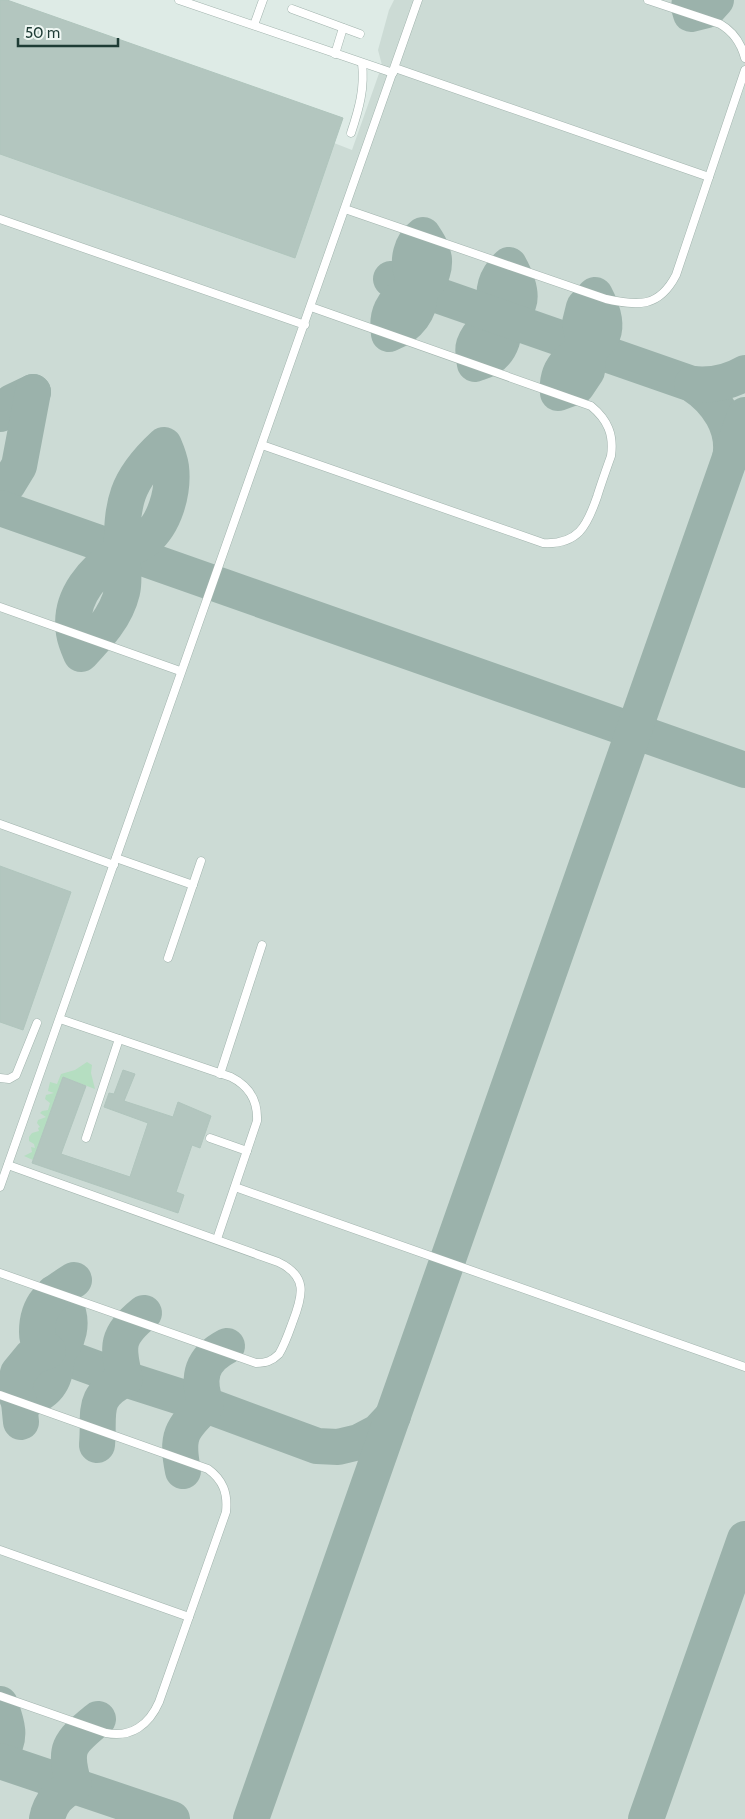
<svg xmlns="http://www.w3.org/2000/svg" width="745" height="1819" viewBox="0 0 745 1819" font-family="Cabin,sans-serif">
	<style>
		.built { fill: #ccdbd5 }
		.garden { fill: #b5dec1 }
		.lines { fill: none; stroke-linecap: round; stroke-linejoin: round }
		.taxiway { stroke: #9bb2ab; stroke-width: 36 }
		.building { fill: #b3c6bf; stroke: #b0c5bd }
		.lane-casing { stroke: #a1b3ad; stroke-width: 9 }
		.lane { stroke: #fff; stroke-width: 8 }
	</style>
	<rect width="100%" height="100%" fill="#deebe6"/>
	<path class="built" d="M0 0H7L343 118 334 143 352 150 382 65 378 50 389 10 394 0H745V1819H0Z"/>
	<path class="garden" d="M87 1062 92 1065 91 1073 95 1089 63 1077 33 1160 24 1156 32 1152 31 1147 35 1148 34 1144 29 1141V1137L32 1133 39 1131 38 1128 40 1127 37 1123 38 1120 46 1117 40 1113 42 1111 48 1110 50 1103 45 1099 46 1095 54 1093 48 1091 50 1082 57 1084 61 1074 75 1070Z"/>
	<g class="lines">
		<g class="taxiway">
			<path d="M690 0 689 7 691 14 707 10 716 0"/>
			<path d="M509 265C496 277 491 291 497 308 499 312 501 315 503 319 507 332 501 351 489 358 485 361 479 362 475 364 474 358 472 351 474 345 487 308 543 326 509 265"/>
			<path d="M391 279 692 384C717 400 736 428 730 459"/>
			<path d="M389 334C386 315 392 301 410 293 413 291 416 291 418 290 432 283 438 263 431 249 429 244 426 240 423 235 411 244 407 260 412 274 413 279 417 284 418 289 424 310 407 327 389 334"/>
			<path d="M692 384C711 386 728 383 745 373"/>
			<path d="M558 393C553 336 631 364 595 295L584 307 580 323 583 337 589 348 587 371 577 386 558 393"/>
			<path d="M0 414 12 402 33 392"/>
			<path d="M0 492 8 484 19 466 33 392"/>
			<path d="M0 508 745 770"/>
			<path d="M81 654C98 636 116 617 122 592 125 580 123 566 122 554 121 503 126 480 164 445 167 452 170 460 171 467 174 491 165 524 145 540 139 546 128 547 121 552 94 570 68 597 74 633 75 640 78 647 81 654"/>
			<path d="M48 1351 125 1379 206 1405 317 1446 338 1447 359 1442 378 1432 393 1416"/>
			<path d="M19 1402C46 1395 58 1382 56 1353 69 1342 74 1322 65 1305 62 1301 57 1297 54 1293"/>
			<path d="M21 1422 19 1402 14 1390 18 1373 32 1356 48 1351C41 1347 37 1341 37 1332 37 1303 52 1294 74 1280"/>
			<path d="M97 1445C100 1411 90 1398 125 1379 117 1346 116 1336 144 1313"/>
			<path d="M183 1471C176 1436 181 1429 206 1405 197 1379 200 1360 227 1346"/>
			<path d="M0 1753C13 1738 6 1721 0 1704"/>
			<path d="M0 1761 172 1819"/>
			<path d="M47 1819C50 1802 60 1793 74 1785 63 1747 69 1743 98 1719"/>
			<path d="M251 1819 745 415"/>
			<path d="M646 1819 745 1539"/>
		</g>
	</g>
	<g class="building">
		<path d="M0 0H7L343 118 295 258 0 154Z"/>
		<path d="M0 866 71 892 23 1030 0 1022Z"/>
		<path d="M123 1070 135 1074 124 1101 173 1117 178 1102 211 1116 200 1148 192 1145 176 1192 184 1195 178 1213 32 1163 63 1077 86 1086 61 1154 130 1177 148 1123 104 1107 109 1093 114 1094Z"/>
	</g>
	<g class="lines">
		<defs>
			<g id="lane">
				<path d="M179 0 393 73"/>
				<path d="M648 0 720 24C734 32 741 43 745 58"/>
				<path d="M292 9 360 34"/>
				<path d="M254 25 263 0"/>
				<path d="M335 54 343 28"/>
				<path d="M395 68 709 177"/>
				<path d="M351 133C359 109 365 88 362 63"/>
				<path d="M345 209 606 299C638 306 659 308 676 275L745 70"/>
				<path d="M0 219 305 325"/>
				<path d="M262 445 543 543C578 545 587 526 597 497 601 484 606 470 611 456 614 435 608 420 591 406L311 307"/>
				<path d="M0 607 180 671"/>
				<path d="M0 824 114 865"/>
				<path d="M116 858 193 885"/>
				<path d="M168 958 201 861"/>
				<path d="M60 1019 231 1077C249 1086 258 1100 257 1121L217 1239"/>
				<path d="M220 1074 262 945"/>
				<path d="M0 1078 9 1079 16 1075 37 1023"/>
				<path d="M86 1138 119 1039"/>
				<path d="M210 1138 247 1151"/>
				<path d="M0 1187 418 0"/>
				<path d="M235 1187 745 1367"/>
				<path d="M0 1273 256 1363C266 1363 272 1361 279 1354 285 1344 289 1332 293 1321 303 1295 308 1276 278 1262L8 1165"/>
				<path d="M0 1395 208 1469C223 1480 228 1493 226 1512L159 1702C149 1725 131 1738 106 1733L0 1696"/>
				<path d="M0 1550 189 1617"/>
			</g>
		</defs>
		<use href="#lane" class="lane-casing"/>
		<use href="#lane" class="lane"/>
	</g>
	<path d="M18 38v8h100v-8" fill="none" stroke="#1e3c35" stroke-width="2.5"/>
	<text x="25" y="38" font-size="15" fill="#1e3c35" stroke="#eff7f3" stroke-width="4" paint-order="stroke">50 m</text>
</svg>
